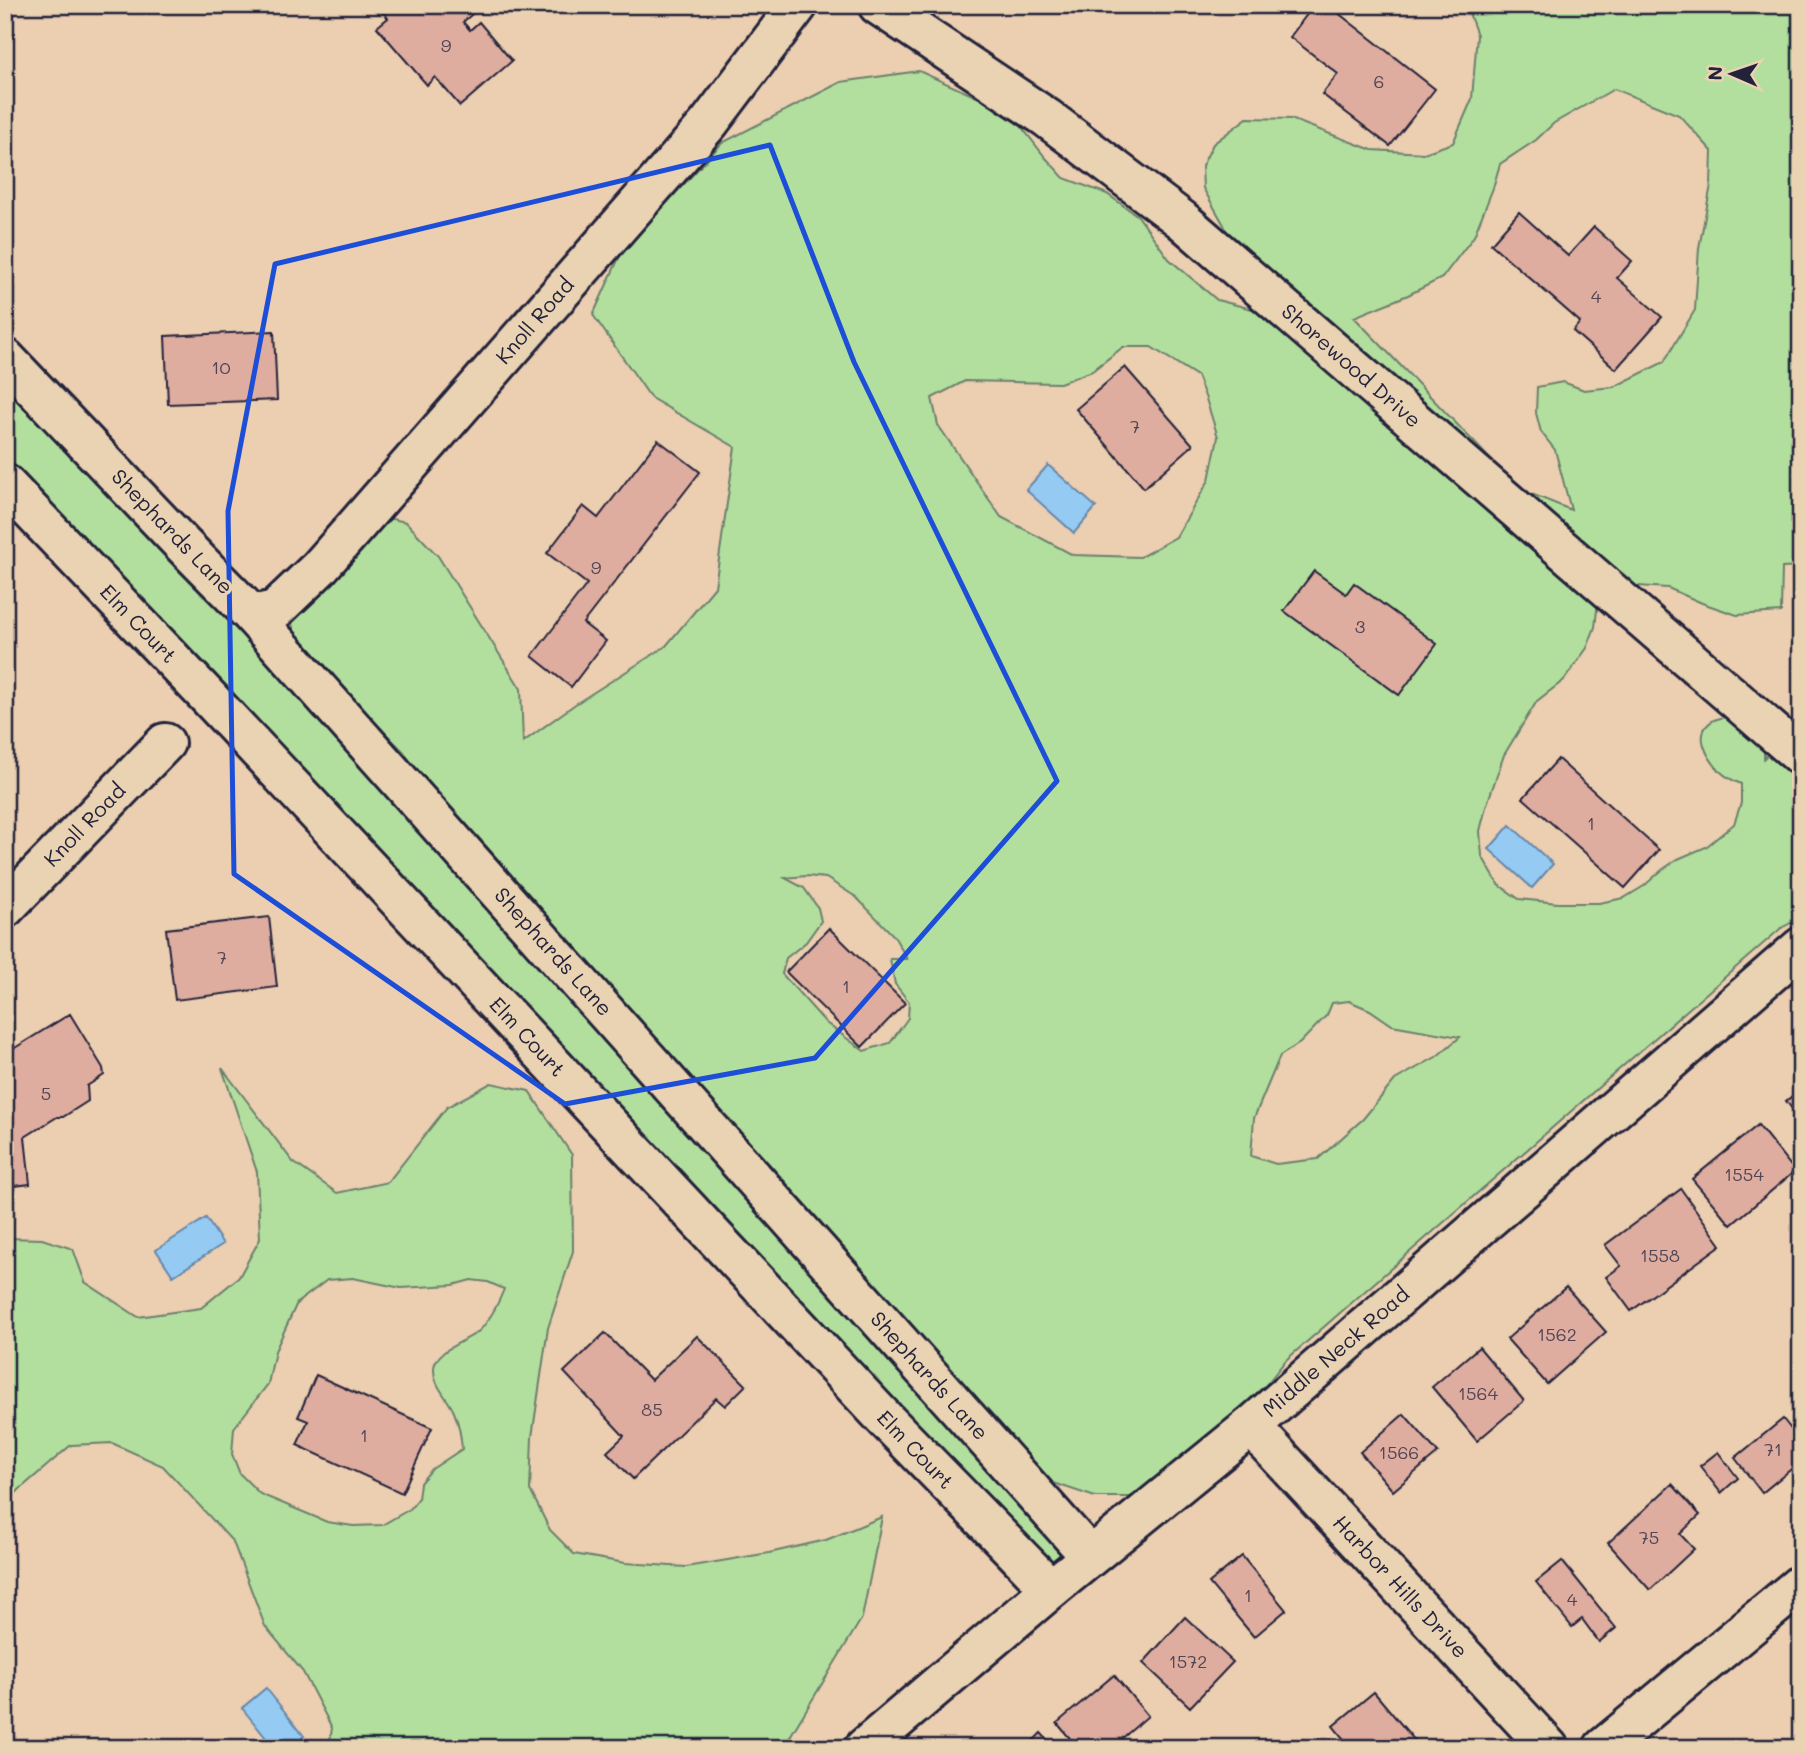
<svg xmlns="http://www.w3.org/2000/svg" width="1806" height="1753" viewBox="0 0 1806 1753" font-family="Mali,sans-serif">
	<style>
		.green { fill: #b3df9e; stroke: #6a806c; stroke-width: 2; fill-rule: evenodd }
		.water { fill: #95cbf3; stroke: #6787a9; stroke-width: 2 }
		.building { fill: #dfad9f; stroke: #22223b; stroke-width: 2 }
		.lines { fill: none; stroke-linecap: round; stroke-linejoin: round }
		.minor-casing { stroke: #22223b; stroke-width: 44 }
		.major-casing { stroke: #22223b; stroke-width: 44 }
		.minor { stroke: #ead3b3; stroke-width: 38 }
		.major { stroke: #ead3b3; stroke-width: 38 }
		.marked { fill: none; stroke: #1d4ed8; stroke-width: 5; stroke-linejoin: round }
		.labels { text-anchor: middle; stroke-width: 7; stroke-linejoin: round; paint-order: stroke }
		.number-label { font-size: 18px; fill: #514554 }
		.street-label { font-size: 21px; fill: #22223b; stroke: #ead3b3 }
	</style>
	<rect width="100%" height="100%" fill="#ecceb1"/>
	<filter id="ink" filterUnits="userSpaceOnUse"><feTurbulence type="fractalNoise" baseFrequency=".0143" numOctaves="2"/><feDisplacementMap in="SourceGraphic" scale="14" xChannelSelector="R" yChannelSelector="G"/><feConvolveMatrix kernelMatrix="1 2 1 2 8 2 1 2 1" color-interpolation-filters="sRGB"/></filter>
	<g filter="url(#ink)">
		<g class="green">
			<path d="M1466 5H1801V393H1795L1801 403V567L1782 568 1781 612 1737 615 1702 603 1668 588 1638 586 1599 593 1595 627 1587 648 1564 680 1537 701 1504 755 1486 807 1480 831 1482 856 1498 884 1519 899 1558 903H1599L1624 898 1644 886 1662 870 1678 859 1706 847 1734 824 1741 803V784C1734 781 1726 777 1721 772 1708 759 1691 732 1714 720 1719 718 1725 717 1730 716L1764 740V758L1771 751 1801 739V917L1780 929 1286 1360 1234 1425 1167 1475 1131 1497H1095L1041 1479 929 1359 582 956 433 797 404 752 297 643 292 624 302 601 387 518 406 522 438 556 521 689 523 742 574 705 666 646 715 587 735 447 651 398 593 315 622 251 722 143 841 82 919 71 1010 112 1045 157 1064 178 1107 194 1138 216 1169 259 1217 300 1252 309 1224 225 1203 188 1202 166 1213 144 1247 118 1291 119 1372 150 1424 153 1453 143 1472 99 1477 35ZM1614 89 1679 115 1712 151 1711 185 1699 248 1695 310 1664 362 1614 387 1584 390 1563 382 1537 387 1536 413 1541 432 1555 450 1571 510 1519 489 1354 317 1408 295 1442 278 1474 236 1493 188 1500 164 1536 140 1554 123ZM1123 347H1151L1197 376 1206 399 1218 437 1209 480 1176 537 1140 557 1073 555 1001 517 938 425 932 398 965 381 1060 383 1092 371ZM806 876 826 878 856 897 894 936 907 959H890L895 984 909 1002 908 1018 890 1043 864 1051 826 1023 782 974 786 958 806 942 821 921 818 908 804 888 785 878ZM1349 1001 1370 1010 1392 1025 1460 1037 1436 1057 1395 1080 1363 1119 1318 1159 1276 1164 1251 1156 1254 1118 1280 1056 1300 1043 1327 1015 1332 1003Z"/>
			<path d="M5 367 1070 1551 1052 1571 838 1347 5 465Z"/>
			<path d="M222 1068 293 1162 337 1193 388 1182 447 1107 491 1083 529 1091 572 1155 573 1251 548 1328 532 1437 530 1490 550 1530 574 1554 625 1563 686 1567 769 1553 826 1540 882 1517 862 1618 783 1748H329L332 1728 303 1672 265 1626 233 1542 163 1466 112 1443 71 1445 20 1489 5 1504V1238L42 1239 73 1249 85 1282 138 1317 201 1308 239 1277 260 1239 257 1172ZM353 1278 401 1288 453 1285 471 1280 488 1282 504 1289C498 1304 491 1319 479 1331 467 1341 435 1350 434 1368 433 1386 447 1396 454 1412 459 1424 461 1435 462 1449L432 1469 420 1483 418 1499 410 1509 382 1525 353 1526 327 1522 260 1494 240 1474 232 1454 234 1428 268 1384 275 1351 297 1303 327 1280Z"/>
		</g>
		<g class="water">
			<path d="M1048 465 1096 507 1074 533 1026 490Z"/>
			<path d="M1510 825 1553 864 1532 888 1489 849Z"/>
			<path d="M206 1218 223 1244 173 1276 156 1250Z"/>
			<path d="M266 1688 304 1736 289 1748H274L242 1708Z"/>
		</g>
		<g class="building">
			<path d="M377 5H476L479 8 463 22 470 30 479 22 512 61 460 106 435 77 427 85 377 27 388 18Z"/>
			<path d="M1314 5H1328L1435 89 1390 146 1322 94 1338 74 1290 37Z"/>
			<path d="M1519 212 1568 256 1594 227 1632 261 1617 278 1662 317 1616 369 1573 331 1580 322 1491 244Z"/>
			<path d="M274 331 277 400 168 404 165 336Z"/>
			<path d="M1125 367 1193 445 1144 488 1076 409Z"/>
			<path d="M658 440 700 472 583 623 606 641 571 687 532 656 587 584 547 553 583 506 598 518Z"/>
			<path d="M1314 571 1346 594 1354 583 1437 644 1399 695 1284 611Z"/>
			<path d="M1558 759 1659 850 1625 888 1523 798Z"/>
			<path d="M269 917 277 987 175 1000 166 929Z"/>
			<path d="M829 928 905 1003 862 1047 786 972Z"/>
			<path d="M70 1014 103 1068 104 1075 87 1086 88 1101 63 1117H57L25 1137 30 1184 5 1187V1054Z"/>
			<path d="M1801 1089V1120L1786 1101Z"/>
			<path d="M1758 1125 1795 1171 1731 1225 1692 1179Z"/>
			<path d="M1681 1189 1721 1245 1631 1311 1606 1277 1621 1266 1605 1245Z"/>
			<path d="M1566 1287 1606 1332 1547 1384 1507 1339Z"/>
			<path d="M605 1333 651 1380 697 1336 746 1385 725 1406 716 1398 633 1479 607 1452 624 1436 564 1372Z"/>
			<path d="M1479 1347 1524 1401 1477 1441 1432 1387Z"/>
			<path d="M316 1375 432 1428 402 1493 297 1445 308 1421 298 1417Z"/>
			<path d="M1404 1414 1438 1453 1393 1491 1360 1452Z"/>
			<path d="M1783 1419 1801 1442V1461L1762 1493 1735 1458Z"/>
			<path d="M1718 1452 1738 1478 1721 1493 1700 1466Z"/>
			<path d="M1672 1484 1700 1515 1680 1534 1694 1549 1650 1590 1608 1543Z"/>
			<path d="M1242 1556 1286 1610 1254 1637 1209 1583Z"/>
			<path d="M1562 1561 1616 1628 1599 1642 1582 1619 1572 1627 1536 1582Z"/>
			<path d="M1185 1617 1233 1662 1190 1707 1143 1663Z"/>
			<path d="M1114 1675 1148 1716 1111 1748H1078L1057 1723Z"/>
			<path d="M1374 1692 1421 1748H1351L1333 1726Z"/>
			<path d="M1041 1733 1055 1748H1026Z"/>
		</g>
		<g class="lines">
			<defs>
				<g id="minor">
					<path d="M878 5 1047 118 1182 220 1801 756"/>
					<path d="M5 358 183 545 252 615 1090 1556"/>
					<path d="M5 484 210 699 886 1420 1051 1589"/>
					<path d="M252 615 275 610 319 568 709 123 798 5"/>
					<path d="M5 908 165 743"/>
					<path d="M1251 1426 1549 1748"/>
					<path d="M1603 1748 1801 1584"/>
				</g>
				<path id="major" d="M864 1748 1051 1589 1251 1426 1801 947"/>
			</defs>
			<use href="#minor" class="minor-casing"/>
			<use href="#major" class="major-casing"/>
			<use href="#minor" class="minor"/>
			<use href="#major" class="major"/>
		</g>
	</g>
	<path class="marked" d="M770 145 854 362 1057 781 815 1058 565 1104 234 874 228 511 275 264Z"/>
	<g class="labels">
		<g class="number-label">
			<text x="446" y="52">9</text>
			<text x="1379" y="88">6</text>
			<text x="1596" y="303">4</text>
			<text x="221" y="374">10</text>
			<text x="1135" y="433">7</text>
			<text x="596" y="574">9</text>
			<text x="1360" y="633">3</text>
			<text x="1591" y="830">1</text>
			<text x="222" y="964">7</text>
			<text x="846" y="993">1</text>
			<text x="46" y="1100">5</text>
			<text x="1744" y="1181">1554</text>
			<text x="1660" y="1262">1558</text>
			<text x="1557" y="1341">1562</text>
			<text x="1478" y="1400">1564</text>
			<text x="652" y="1416">85</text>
			<text x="364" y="1442">1</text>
			<text x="1773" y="1456">71</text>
			<text x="1399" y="1459">1566</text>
			<text x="1649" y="1544">75</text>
			<text x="1248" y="1602">1</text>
			<text x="1572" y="1606">4</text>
			<text x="1188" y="1668">1572</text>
		</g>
		<g class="street-label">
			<text transform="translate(535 321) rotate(-49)" y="7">Knoll Road</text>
			<text transform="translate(1351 366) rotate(41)" y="7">Shorewood Drive</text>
			<text transform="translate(172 532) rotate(46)" y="7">Shephards Lane</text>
			<text transform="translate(138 624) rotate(46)" y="7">Elm Court</text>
			<text transform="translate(85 825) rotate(-46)" y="7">Knoll Road</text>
			<text transform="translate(553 952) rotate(48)" y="7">Shephards Lane</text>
			<text transform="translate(527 1037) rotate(47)" y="7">Elm Court</text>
			<text transform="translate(1336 1352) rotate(-41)" y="7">Middle Neck Road</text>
			<text transform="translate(929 1376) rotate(48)" y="7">Shephards Lane</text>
			<text transform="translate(915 1450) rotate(46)" y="7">Elm Court</text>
			<text transform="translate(1400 1587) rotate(47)" y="7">Harbor Hills Drive</text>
		</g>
	</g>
	<rect width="1806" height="1753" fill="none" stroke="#ead3b3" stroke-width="28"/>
	<rect x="14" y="14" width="1778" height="1725" fill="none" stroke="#22223b" stroke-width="2.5" filter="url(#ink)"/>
	<g transform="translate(1732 74) rotate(272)" stroke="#ead3b3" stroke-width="5" paint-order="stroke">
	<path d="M0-5L12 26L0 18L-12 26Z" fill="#22223b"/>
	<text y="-10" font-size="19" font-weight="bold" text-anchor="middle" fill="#22223b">N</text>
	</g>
</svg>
